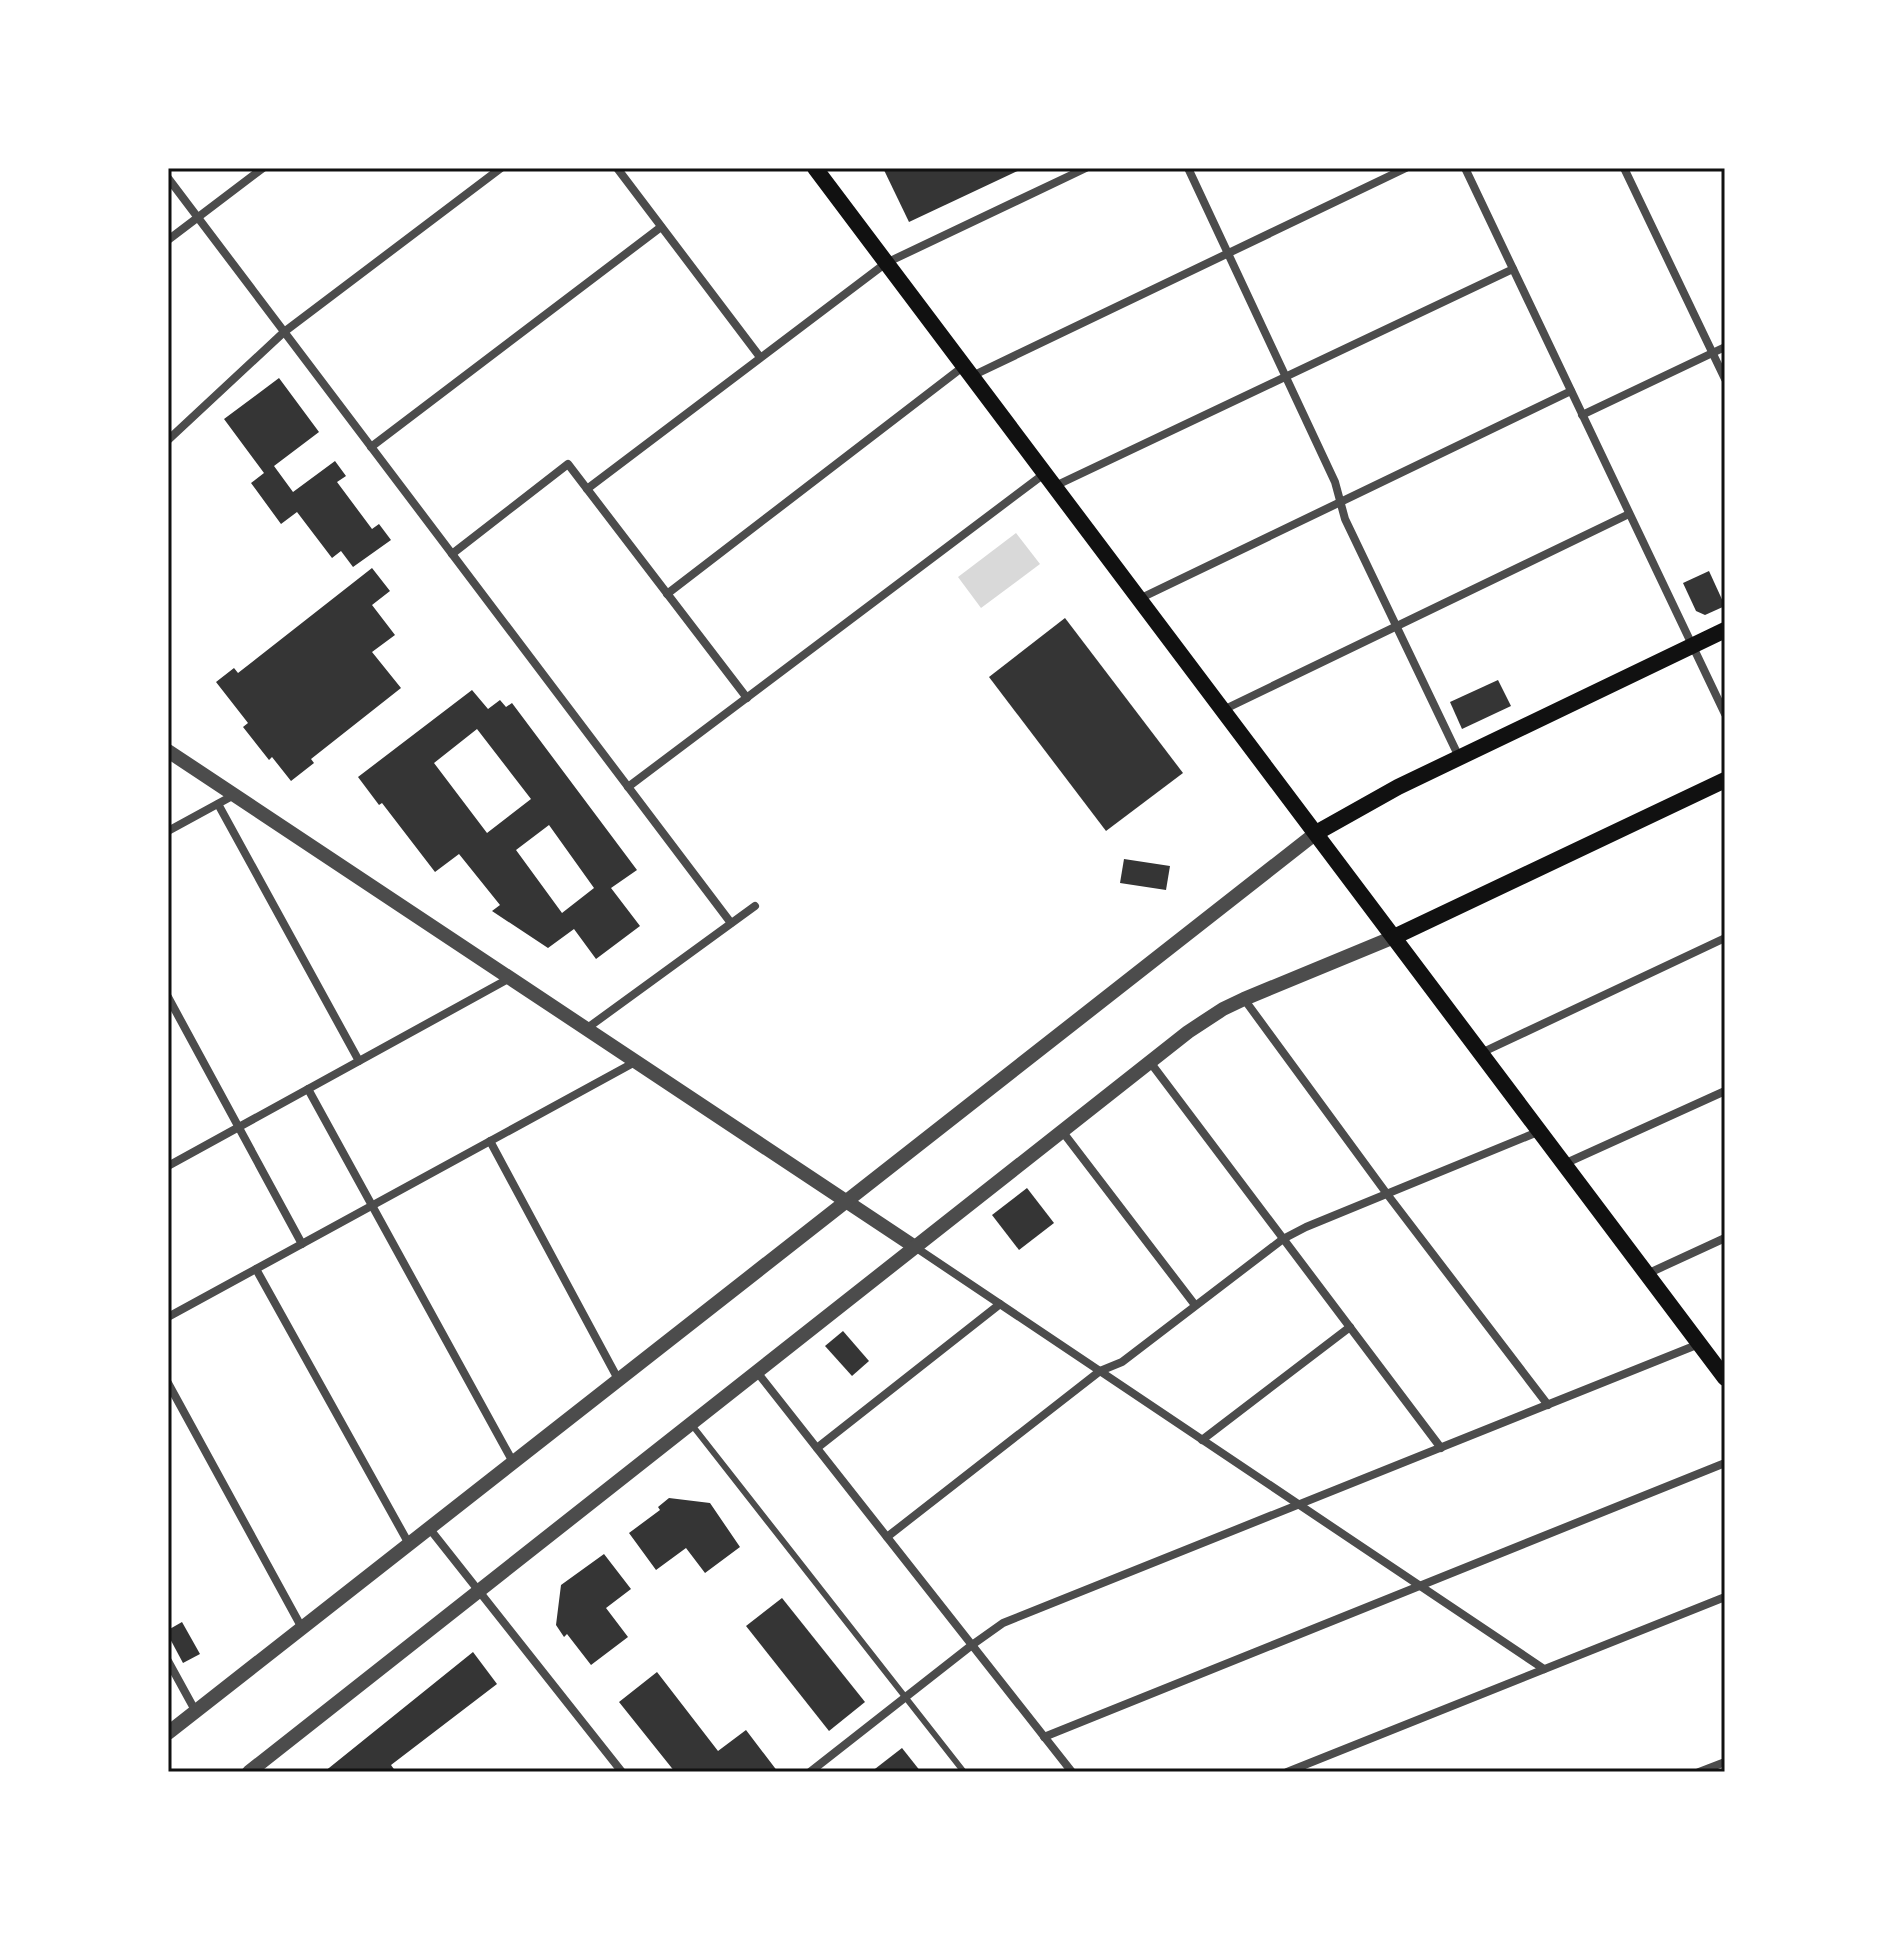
<svg xmlns="http://www.w3.org/2000/svg" width="1893" height="1940" viewBox="0 0 1893 1940" font-family="Jost,sans-serif">
	<style>
		.water { fill: #d9d9d9 }
		.building { fill: #353535; fill-rule: evenodd }
		.lines { fill: none; stroke-linecap: round; stroke-linejoin: round }
		.service { stroke: #4c4c4c; stroke-width: 6 }
		.minor { stroke: #4c4c4c; stroke-width: 8 }
		.tertiary { stroke: #4c4c4c; stroke-width: 14 }
		.secondary { stroke: #111; stroke-width: 16 }
		.neatline { fill: none; stroke: #111; stroke-width: 3 }
	</style>
	<rect width="100%" height="100%" fill="#fff"/>
	<path class="water" d="M1016 533 1040 564 981 608 958 577Z"/>
	<g class="building">
		<path d="M883 168H1024L909 222Z"/>
		<path d="M279 378 319 432 274 466 293 492 335 461 346 476 337 482 372 529 379 524 391 540 353 567 341 551 332 558 297 512 281 524 251 483 264 473 224 419Z"/>
		<path d="M372 568 390 591 372 605 395 635 372 652 401 688 311 759 314 763 291 781 272 757 269 760 243 727 248 723 216 682 234 668 238 673Z"/>
		<path d="M1709 571 1725 606 1705 615 1696 611 1683 583Z"/>
		<path d="M1065 618 1183 773 1106 831 989 677Z"/>
		<path d="M1498 680 1511 706 1462 729 1450 702Z"/>
		<path d="M472 690 488 709 500 700 506 707 512 703 637 870 611 888 640 926 596 959 574 929 548 948 492 911 500 905 459 854 435 872 382 803 379 805 358 777ZM477 729 531 799 487 833 434 763ZM549 825 594 888 562 913 516 850Z"/>
		<path d="M1124 859 1170 866 1166 890 1120 883Z"/>
		<path d="M1027 1188 1054 1223 1019 1250 992 1215Z"/>
		<path d="M843 1331 869 1361 852 1376 825 1346Z"/>
		<path d="M669 1498 710 1503 740 1547 705 1573 686 1548 656 1570 629 1533 660 1510 658 1507Z"/>
		<path d="M604 1554 631 1589 606 1608 628 1637 591 1665 567 1634 564 1637 556 1625 561 1585Z"/>
		<path d="M782 1598 865 1702 829 1731 746 1626Z"/>
		<path d="M182 1622 200 1654 183 1663 168 1635V1630Z"/>
		<path d="M473 1652 497 1684 391 1765 396 1772H324Z"/>
		<path d="M657 1672 718 1751 746 1730 778 1772H675L619 1702Z"/>
		<path d="M902 1748 921 1772H871Z"/>
	</g>
	<g class="lines">
		<path class="service" d="M692 1425 964 1772"/>
		<g class="minor">
			<path d="M617 168 760 357"/>
			<path d="M1188 168 1335 482 1345 519 1459 757"/>
			<path d="M1465 168 1725 714"/>
			<path d="M1624 168 1725 379"/>
			<path d="M168 178 731 923"/>
			<path d="M168 240 263 168"/>
			<path d="M972 376 1406 168"/>
			<path d="M1582 415 1725 347"/>
			<path d="M168 440 284 332 501 168"/>
			<path d="M371 447 661 227"/>
			<path d="M1055 486 1513 269"/>
			<path d="M587 489 886 263 1086 168"/>
			<path d="M452 554 568 464 747 698"/>
			<path d="M667 594 964 366"/>
			<path d="M1139 599 1571 391"/>
			<path d="M1223 710 1629 514"/>
			<path d="M628 787 1044 474"/>
			<path d="M218 804 359 1061"/>
			<path d="M168 831 234 795"/>
			<path d="M168 997 302 1244"/>
			<path d="M1244 999 1387 1194 1548 1405"/>
			<path d="M586 1029 755 906"/>
			<path d="M1481 1053 1725 938"/>
			<path d="M1150 1062 1441 1448"/>
			<path d="M308 1089 513 1462"/>
			<path d="M1062 1131 1195 1305"/>
			<path d="M490 1141 618 1379"/>
			<path d="M1564 1164 1725 1091"/>
			<path d="M168 1166 510 978"/>
			<path d="M915 1247 1544 1669"/>
			<path d="M256 1269 409 1544"/>
			<path d="M1647 1274 1725 1238"/>
			<path d="M168 1317 635 1062"/>
			<path d="M757 1372 1072 1772"/>
			<path d="M168 1383 302 1628"/>
			<path d="M1202 1440 1350 1327"/>
			<path d="M817 1448 1000 1304"/>
			<path d="M429 1528 622 1772"/>
			<path d="M887 1537 1100 1371 1122 1362 1283 1239 1306 1227 1540 1131"/>
			<path d="M168 1661 196 1712"/>
			<path d="M1044 1737 1725 1463"/>
			<path d="M810 1772 972 1645 1003 1623 1699 1344"/>
			<path d="M1287 1772 1725 1597"/>
			<path d="M1699 1772 1725 1762"/>
		</g>
		<g class="tertiary">
			<path d="M168 751 915 1247"/>
			<path d="M168 1733 1316 833"/>
			<path d="M249 1772 1188 1032 1223 1009 1244 999 1394 937"/>
		</g>
		<g class="secondary">
			<path d="M815 168 1725 1378"/>
			<path d="M1316 833 1398 787 1725 630"/>
			<path d="M1394 937 1725 780"/>
		</g>
	</g>
	<rect width="1893" height="1940" fill="none" stroke="#ffffff" stroke-width="340"/>
	<rect x="170" y="170" width="1553" height="1600" class="neatline"/>
</svg>
